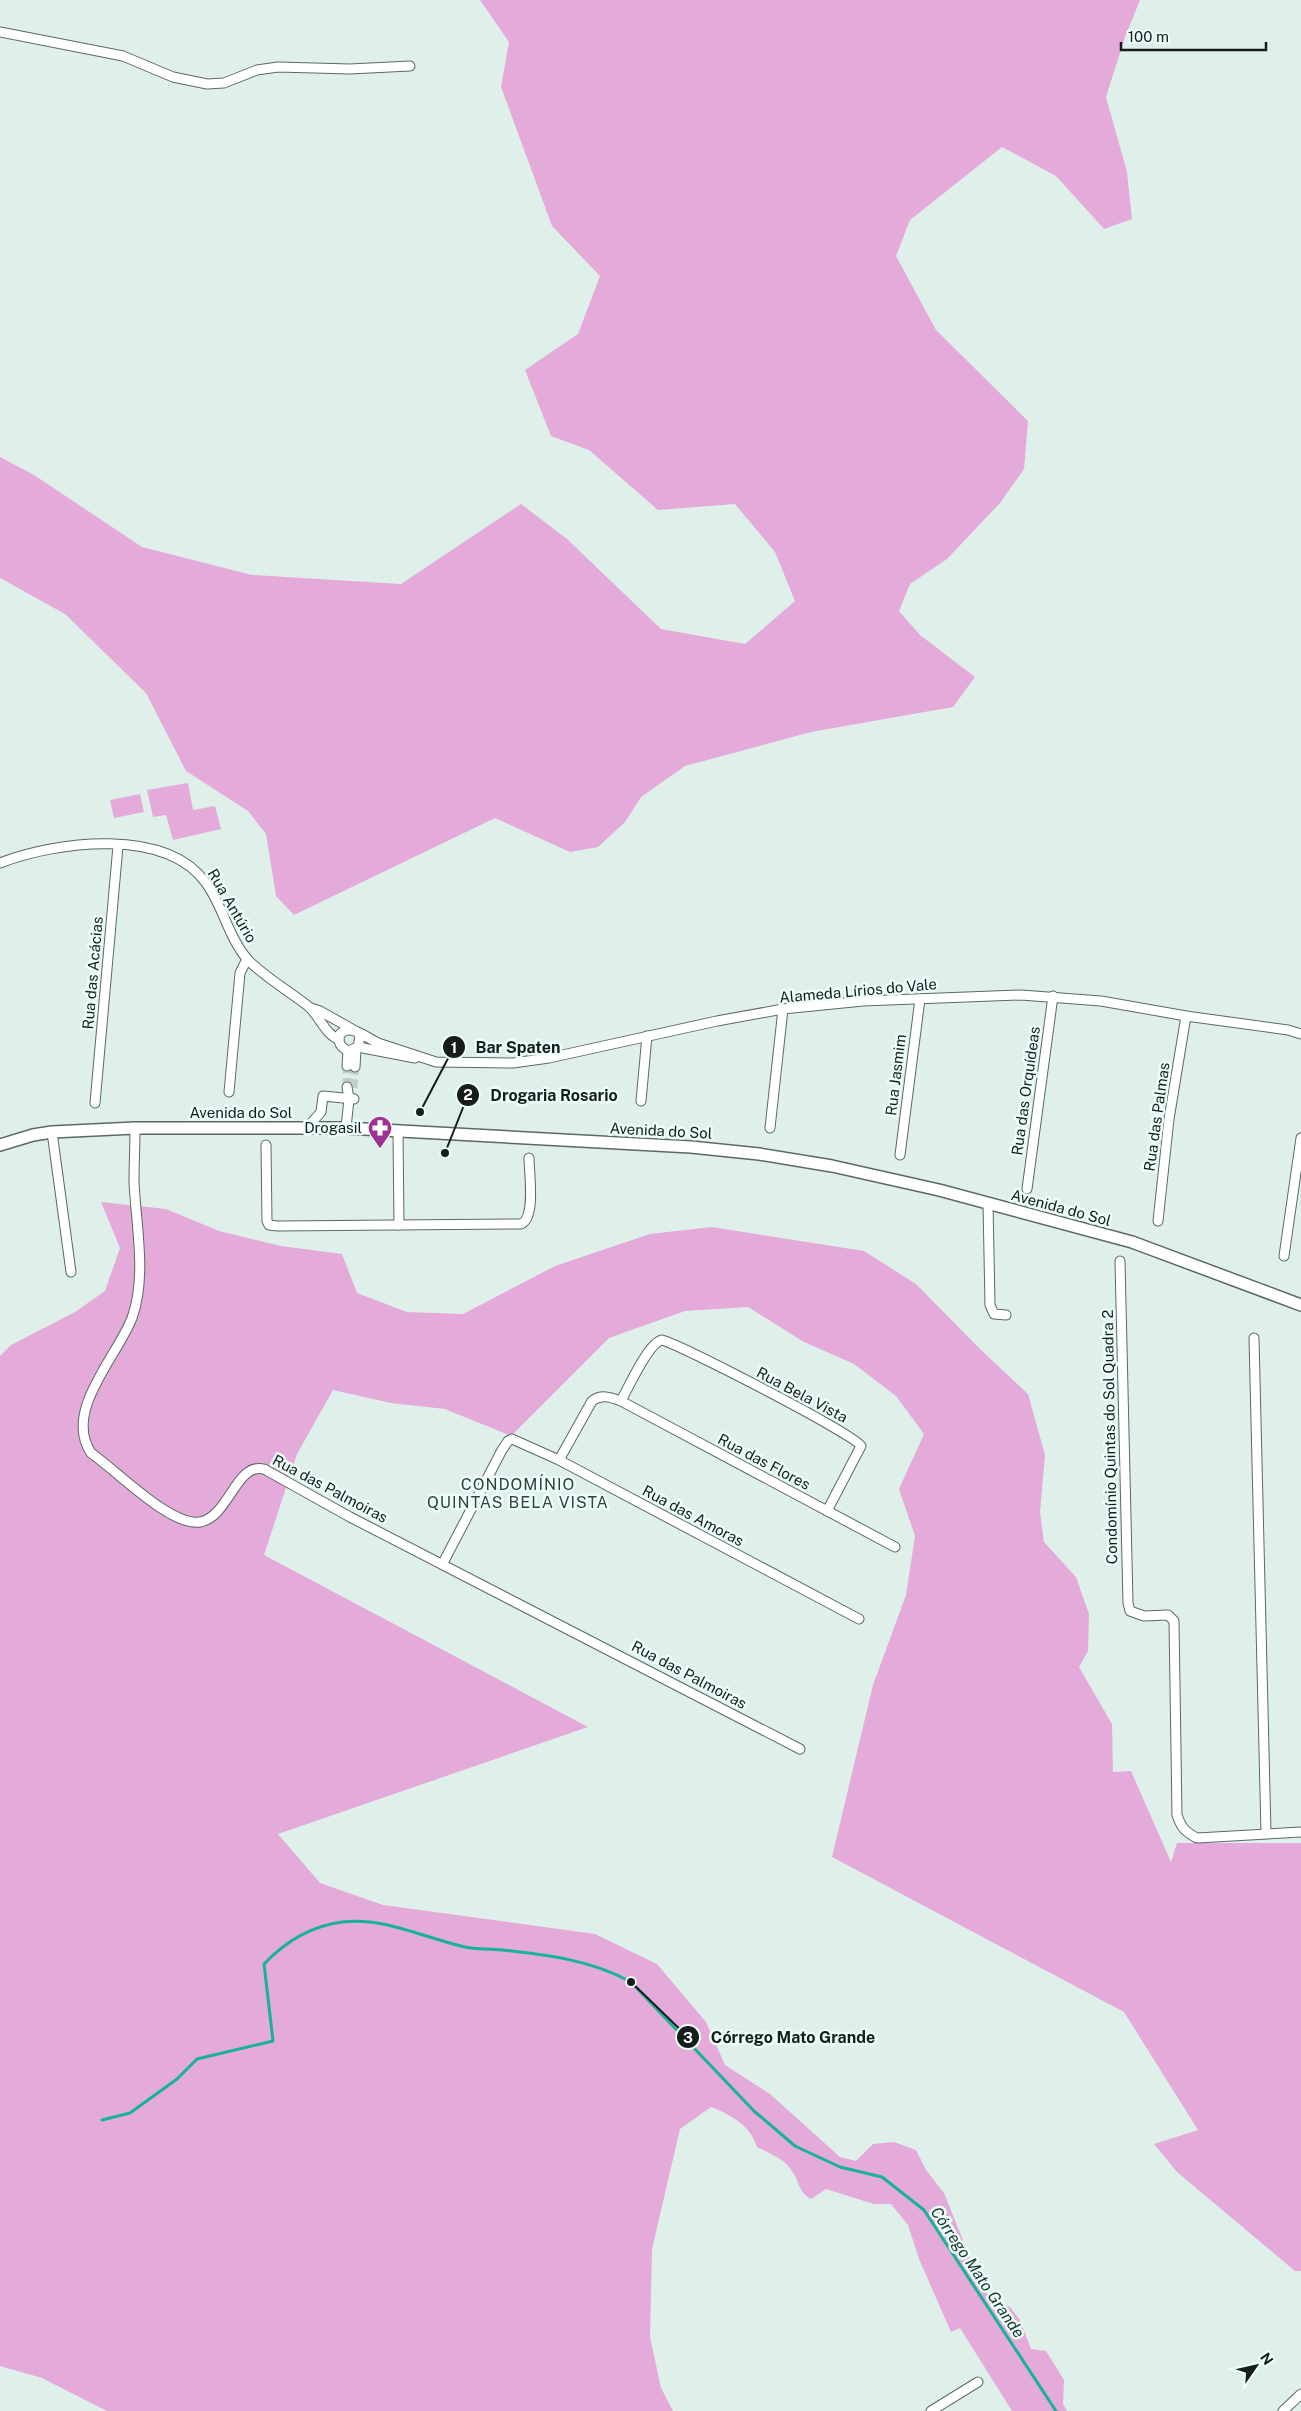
<svg xmlns="http://www.w3.org/2000/svg" width="1301" height="2411" viewBox="0 0 1301 2411" font-family="'Public Sans',sans-serif">
	<style>
		.green { fill: #e4aad9 }
		.lines { fill: none; stroke-linecap: round; stroke-linejoin: round }
		.stream { stroke: #17b397; stroke-width: 3 }
		.minor-tunnel { stroke: #c1d0cc; stroke-width: 9; stroke-dasharray: 9 4.5; stroke-linecap: butt }
		.minor-casing { stroke: #5a6964; stroke-width: 11 }
		.tertiary-casing { stroke: #5a6964; stroke-width: 14 }
		.minor { stroke: #fff; stroke-width: 9 }
		.tertiary { stroke: #fff; stroke-width: 11 }
		.labels { text-anchor: middle; stroke-width: 5; stroke-linejoin: round; paint-order: stroke }
		.street-label { font-size: 15px; fill: #161c1b; stroke: #ecfef8 }
		.poi-label { font-size: 15px; fill: #161c1b; stroke: #ecfef8; text-anchor: end }
		.neighbourhood-label { font-size: 16px; letter-spacing: 1px; fill: #33413d; stroke: #ecfef8 }
		.water-label { font-size: 16px; font-style: italic; fill: #1c332d; stroke: #ecfef8 }
		.leader { fill: none; stroke: #161c1b; stroke-width: 2 }
		.callout-dot { fill: #161c1b; stroke: #ecfef8; stroke-width: 2 }
		.mark-label { font-size: 15px; text-anchor: middle; font-weight: bold; fill: #fff }
		.callout-label { font-size: 16px; text-anchor: middle; font-weight: bold; fill: #161c1b; stroke: #ecfef8; stroke-width: 5; stroke-linejoin: round; paint-order: stroke }
	</style>
	<rect width="100%" height="100%" fill="#dff0eb"/>
	<g class="green">
		<path d="M480 0H1140L1125 37 1106 97 1127 172 1132 219 1104 229 1056 176 1002 147 910 220 896 256 936 330 1028 421 1024 469 1000 503 947 559 910 584 899 611 920 635 975 677 953 707 811 732 685 766 641 797 625 822 598 847 570 852 495 818 294 915 276 896 266 834 248 811 186 771 146 693 65 614 0 578V457L34 475 142 547 252 575 401 584 521 504 567 539 661 629 745 644 795 601 775 552 735 504 658 510 589 450 551 436 525 370 578 334 600 276 552 226 501 87 509 42Z"/>
		<path d="M188 783 193 810 215 806 221 829 173 840 166 815 153 817 147 790Z"/>
		<path d="M140 794 144 812 114 818 110 800Z"/>
		<path d="M101 1202 166 1209 219 1231 281 1246 342 1254 357 1293 407 1312 463 1314 555 1266 650 1234 712 1227 864 1251 916 1284 980 1349 1028 1394 1045 1455 1040 1512 1044 1542 1076 1577 1089 1614 1088 1651 1079 1667 1112 1724 1113 1772 1131 1771 1171 1862 1177 1843H1301V2271H1295L1177 2172 1154 2144 1198 2130 1124 2012 832 1857 873 1685 906 1595 915 1536 899 1489 924 1434 896 1396 854 1364 804 1342 748 1307 685 1311 609 1338 511 1436 445 1409 391 1403 333 1390 297 1454 264 1555 588 1727 278 1834 320 1883 383 1905 595 1934 657 1964 706 2022 725 2065 770 2094 840 2157 856 2161 873 2144 894 2142 916 2150 926 2170 944 2193 979 2280 991 2299 1010 2307 1020 2320 1031 2349 1046 2351 1064 2380 1063 2404 1067 2411H1012L960 2328 951 2332 919 2259 908 2225 891 2204H874L826 2189 811 2199C798 2192 800 2182 792 2171 785 2159 769 2153 757 2147 750 2125 731 2115 711 2107L680 2129 652 2249 650 2337 661 2388 673 2411H107L42 2378 0 2366V1356L11 1345 75 1312 105 1291 120 1248Z"/>
	</g>
	<g class="lines">
		<path class="stream" d="M102 2120 130 2113 177 2079 197 2059 273 2041 264 1964C285 1942 311 1926 342 1922 385 1917 424 1938 465 1947 477 1950 490 1948 503 1950 548 1955 591 1960 631 1982L754 2111 795 2146 840 2167 882 2177 924 2210 1056 2411"/>
		<g class="minor-tunnel">
			<path d="M347 1087V1066"/>
			<path d="M353 1088 355 1067"/>
		</g>
		<defs>
			<g id="minor">
				<path d="M0 32 123 56 173 77 207 84 224 83 257 70 278 67 350 69 410 66"/>
				<path d="M0 863C57 841 166 827 206 883 223 906 229 939 248 960 266 978 289 991 308 1006 319 1015 326 1036 339 1039"/>
				<path d="M311 1008 320 1011 352 1029"/>
				<path d="M356 1031 360 1036 358 1047 348 1051C341 1047 337 1043 340 1034 351 1023 367 1038 378 1043L436 1062 513 1063 549 1058 717 1021 783 1009 863 1001 1021 995 1101 1001 1186 1016 1288 1030 1301 1034"/>
				<path d="M358 1047 415 1058"/>
				<path d="M347 1066 348 1051"/>
				<path d="M355 1067 356 1049"/>
				<path d="M229 1092 240 973 247 959"/>
				<path d="M641 1101 647 1036"/>
				<path d="M95 1103 118 846"/>
				<path d="M135 1128C135 1146 134 1164 134 1182 136 1226 147 1276 132 1318 117 1357 63 1411 91 1453 116 1470 171 1527 200 1522 229 1517 236 1462 264 1469L350 1517 800 1749"/>
				<path d="M307 1128 321 1112 323 1096 354 1099"/>
				<path d="M346 1128 349 1099 347 1087"/>
				<path d="M770 1128 783 1009"/>
				<path d="M398 1131 399 1225"/>
				<path d="M52 1132 71 1272"/>
				<path d="M266 1145 267 1221 269 1225 278 1226 521 1224C536 1218 529 1173 529 1158"/>
				<path d="M900 1155 920 999"/>
				<path d="M1027 1189 1053 996"/>
				<path d="M988 1204 990 1305 994 1314 1006 1315"/>
				<path d="M1158 1221 1169 1119 1186 1016"/>
				<path d="M1284 1256 1301 1138"/>
				<path d="M1120 1261 1128 1603 1130 1611 1144 1616 1168 1615 1174 1621 1177 1815C1181 1827 1185 1832 1197 1838L1301 1832"/>
				<path d="M1254 1338 1266 1833"/>
				<path d="M621 1401C628 1388 649 1342 662 1340 683 1346 856 1435 861 1446L827 1511"/>
				<path d="M559 1460 592 1401C601 1394 610 1397 621 1401L895 1547"/>
				<path d="M443 1563 502 1450 508 1441 512 1439 559 1460 859 1619"/>
				<path d="M931 2411 978 2382"/>
				<path d="M1283 2411 1301 2394"/>
			</g>
			<path id="tertiary" d="M0 1145 33 1135 52 1132 135 1128H346L691 1147 759 1154 832 1166 939 1190 1132 1242 1301 1305"/>
		</defs>
		<use href="#minor" class="minor-casing"/>
		<use href="#tertiary" class="tertiary-casing"/>
		<use href="#minor" class="minor"/>
		<use href="#tertiary" class="tertiary"/>
	</g>
	<defs>
		<symbol id="pharmacy-pin" viewBox="-11 -11 22 30"><path d="M0 17L-7.5 6A9.5 9.5 0 1 1 7.5 6Z" fill="#9e3292" stroke="#ecfef8"/><path d="M-2-6h4v4h4v4h-4v4h-4v-4h-4v-4h4Z" fill="#fff"/></symbol>
	</defs>
	<g fill-rule="evenodd">
		<use href="#pharmacy-pin" x="366" y="1114" width="28" height="38"/>
	</g>
	<g class="labels">
		<g class="street-label">
			<text transform="translate(232 906) rotate(60)" y="5">Rua Antúrio</text>
			<text transform="translate(93 973) rotate(-85)" y="5">Rua das Acácias</text>
			<text transform="translate(858 991) rotate(-5)" y="5">Alameda Lírios do Vale</text>
			<text transform="translate(896 1075) rotate(-83)" y="5">Rua Jasmim</text>
			<text transform="translate(1026 1091) rotate(-82)" y="5">Rua das Orquídeas</text>
			<text x="241" y="1118">Avenida do Sol</text>
			<text transform="translate(1157 1117) rotate(-82)" y="5">Rua das Palmas</text>
			<text transform="translate(661 1131) rotate(3)" y="5">Avenida do Sol</text>
			<text transform="translate(1061 1208) rotate(15)" y="5">Avenida do Sol</text>
			<text transform="translate(802 1395) rotate(28)" y="5">Rua Bela Vista</text>
			<text transform="translate(1110 1437) rotate(-91)" y="5">Condomínio Quintas do Sol Quadra 2</text>
			<text transform="translate(764 1462) rotate(28)" y="5">Rua das Flores</text>
			<text transform="translate(330 1489) rotate(28)" y="5">Rua das Palmoiras</text>
			<text transform="translate(693 1516) rotate(28)" y="5">Rua das Amoras</text>
			<text transform="translate(689 1675) rotate(28)" y="5">Rua das Palmoiras</text>
		</g>
		<g class="poi-label">
			<text x="362" y="1133">Drogasil</text>
		</g>
		<g class="neighbourhood-label">
			<text x="518" y="1490">CONDOMÍNIO<tspan x="518" dy="18">QUINTAS BELA VISTA</tspan></text>
		</g>
		<g class="water-label">
			<text transform="translate(978 2272) rotate(56)" y="6">Córrego Mato Grande</text>
		</g>
	</g>
	<path class="leader" d="M420 1112L454 1047M445 1153L468 1095M631 1982L688 2037"/>
	<g class="callout-dot">
		<circle cx="420" cy="1112" r="5"/>
		<circle cx="445" cy="1153" r="5"/>
		<circle cx="631" cy="1982" r="5"/>
		<circle cx="454" cy="1047" r="12"/>
		<circle cx="468" cy="1095" r="12"/>
		<circle cx="688" cy="2037" r="12"/>
	</g>
	<g class="mark-label">
		<text x="454" y="1053">1</text>
		<text x="468" y="1100">2</text>
		<text x="688" y="2043">3</text>
	</g>
	<g class="callout-label">
		<text x="518" y="1053">Bar Spaten</text>
		<text x="554" y="1101">Drogaria Rosario</text>
		<text x="793" y="2043">Córrego Mato Grande</text>
	</g>
	<g transform="translate(1256 2366) rotate(56)" stroke="#ecfef8" stroke-width="4" paint-order="stroke">
	<path d="M0-4L9 19L0 12L-9 19Z" fill="#161c1b"/>
	<text y="-8" font-size="14" font-weight="bold" text-anchor="middle" fill="#161c1b">N</text>
	</g>
	<path d="M1121 42v8h145v-8" fill="none" stroke="#161c1b" stroke-width="2.5"/>
	<text x="1128" y="42" font-size="15" fill="#161c1b" stroke="#ecfef8" stroke-width="4" paint-order="stroke">100 m</text>
</svg>
